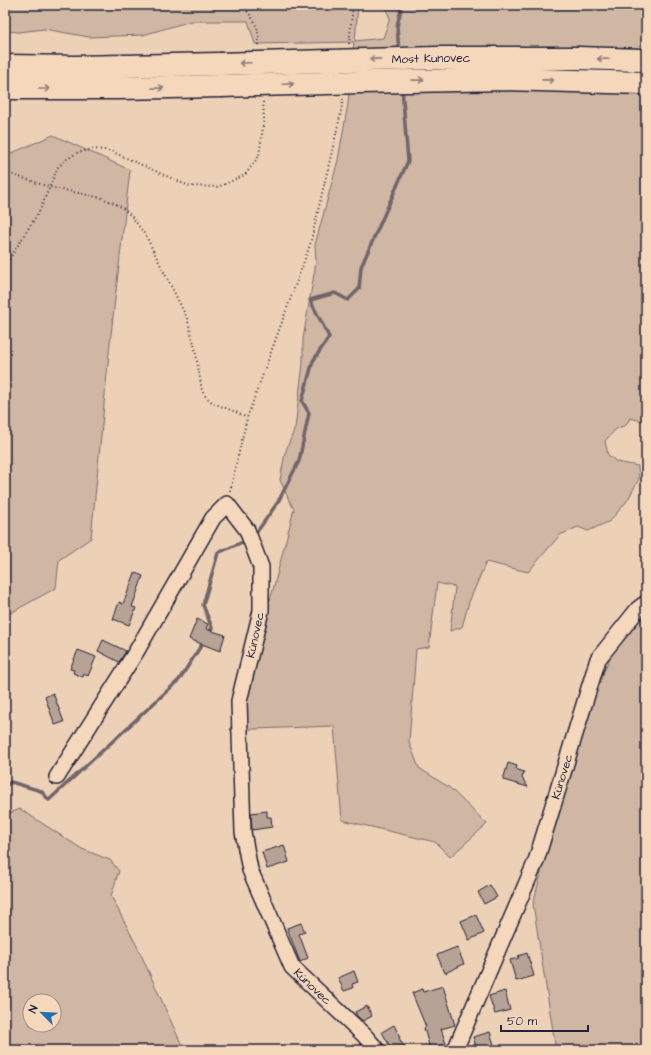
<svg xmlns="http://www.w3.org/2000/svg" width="651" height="1055" viewBox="0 0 651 1055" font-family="'Architects Daughter',sans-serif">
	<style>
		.green { fill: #cfb7a4; stroke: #786c70; fill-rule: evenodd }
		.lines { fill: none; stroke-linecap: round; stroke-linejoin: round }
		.stream { stroke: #71656a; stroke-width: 3.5 }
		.building { fill: #b7a395; stroke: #22223b }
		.minor-casing { stroke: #22223b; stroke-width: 18 }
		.highway-casing { stroke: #22223b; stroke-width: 25 }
		.path { stroke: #22223b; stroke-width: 2; stroke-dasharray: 1 3; stroke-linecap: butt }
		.minor { stroke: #f5d8bb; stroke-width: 15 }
		.highway { stroke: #f5d8bb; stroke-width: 22 }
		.highway-bridge-casing { stroke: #22223b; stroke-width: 25; stroke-linecap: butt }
		.highway-bridge { stroke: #f5d8bb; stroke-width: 22 }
		.oneway { stroke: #8c7d7b }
		.labels { text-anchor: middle; stroke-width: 3; stroke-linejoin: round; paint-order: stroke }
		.street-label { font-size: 12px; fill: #22223b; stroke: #f5d8bb }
	</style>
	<rect width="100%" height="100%" fill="#edd1b6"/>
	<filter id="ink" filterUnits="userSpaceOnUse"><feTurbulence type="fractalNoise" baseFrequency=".025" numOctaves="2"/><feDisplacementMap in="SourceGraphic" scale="8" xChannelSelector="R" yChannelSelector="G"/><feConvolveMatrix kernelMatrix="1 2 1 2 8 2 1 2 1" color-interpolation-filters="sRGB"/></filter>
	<g filter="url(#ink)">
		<g class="green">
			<path d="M5 5H358L355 41 383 38 390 18 385 8V5H646V422L630 418 626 425 616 429 605 441 608 455 617 462 638 466 639 479 627 501 610 521 588 531 578 527 560 535 528 572 486 562 469 602 462 627 450 631 455 587 437 583 429 647 416 649 409 742 419 768 450 788 487 824 450 857 435 842 342 820 334 726 230 730 273 590 294 509 289 500 280 480 285 453 295 428 303 363V339L316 262 315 245 338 160 348 104 354 42 255 44 248 21H191L143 35 89 37 44 29 19 32 5 31Z"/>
			<path d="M53 135 130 170 110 343 91 538 59 560 56 588 5 616V156Z"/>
			<path d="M646 612V1050H556L533 904 573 749 605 669 617 642 639 618Z"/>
			<path d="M20 809 82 849 110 860 119 871 111 896 138 948 184 1050H5V815ZM30 1001H54V1025H30Z"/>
		</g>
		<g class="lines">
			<g class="stream">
				<path d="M399 52 397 26 402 5"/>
				<path d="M254 536 278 502 299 461 309 413 302 401 313 361 329 337 310 300 335 293 348 300 359 289 361 267 408 161 402 88"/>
				<path d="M208 634 212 628 203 605 218 553 247 540"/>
				<path d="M5 786 11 782 41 791 49 800 179 680 204 641"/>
			</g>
		</g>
		<g class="building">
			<path d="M135 573 143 576 132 607 136 608 129 625 113 619 119 602 123 604Z"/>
			<path d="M197 619 208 624 206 629 225 635 220 651 189 639Z"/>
			<path d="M103 640 126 651 119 662 98 651Z"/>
			<path d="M78 650 96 657 88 676 84 674 83 677 73 673 74 670 70 669Z"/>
			<path d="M53 693 64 722 55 725 45 697Z"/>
			<path d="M508 763 517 766 516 769 524 772 522 778 528 787 503 780Z"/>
			<path d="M267 811V817H271L272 827 252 830 251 813Z"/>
			<path d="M284 845 289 862 267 869 262 852Z"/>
			<path d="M490 885 497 897 484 904 478 892Z"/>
			<path d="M476 915 484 933 469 940 461 921Z"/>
			<path d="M301 923 305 932 299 934 308 958 300 962 287 928Z"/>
			<path d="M457 947 464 964 445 973 437 955Z"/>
			<path d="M527 953 534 976 516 981 510 960 519 958 518 956Z"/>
			<path d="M354 971 358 982 352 984 353 988 344 991 338 978Z"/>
			<path d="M443 986 455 1025 441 1029 446 1044 430 1049 424 1028 426 1027 412 993 422 989 423 992Z"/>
			<path d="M505 991 510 1010 495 1014 489 996Z"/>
			<path d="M367 1006 372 1016 363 1021 357 1016 355 1012Z"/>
			<path d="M394 1025 400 1037 399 1038 406 1050H392L382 1032Z"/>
			<path d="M490 1032 495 1048 490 1050H477L473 1037Z"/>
		</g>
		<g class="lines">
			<defs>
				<g id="minor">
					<path id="s1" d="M57 777 136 652 213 518 227 504 247 530 261 567V611L239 701 243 832 250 870 292 967 364 1035 377 1050"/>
					<path id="s2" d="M455 1050 536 861 598 659 638 609 646 603"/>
				</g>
				<g id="highway">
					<path d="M5 66 75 67 220 64"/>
					<path d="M5 88H119L221 86"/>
				</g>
			</defs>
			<use href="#minor" class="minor-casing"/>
			<use href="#highway" class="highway-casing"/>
			<g class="path">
				<path d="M242 5C256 22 258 24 259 46"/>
				<path d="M349 44 353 5"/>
				<path d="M5 172 49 187 102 198 114 203 123 208 133 218 146 236 187 318 195 348 202 391 206 397 213 403 236 412 247 418"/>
				<path d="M5 266 40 210 58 167 67 159 77 153 92 149 105 150 115 153 189 186 218 187 245 175 259 156 264 119 263 101"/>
				<path d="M230 491 247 418 310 245 340 117 343 99"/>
			</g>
			<use href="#minor" class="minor"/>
			<use href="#highway" class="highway"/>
			<defs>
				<g id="highway-bridge">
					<path id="s3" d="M220 64 436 58H578L642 60"/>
					<path d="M221 86 361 82 505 79 642 83"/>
				</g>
			</defs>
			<use href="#highway-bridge" class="highway-bridge-casing"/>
			<use href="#highway-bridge" class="highway-bridge"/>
		</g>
		<defs><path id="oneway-shaft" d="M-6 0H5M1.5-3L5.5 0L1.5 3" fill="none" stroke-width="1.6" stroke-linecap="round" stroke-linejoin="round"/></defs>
		<g class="oneway">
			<use href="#oneway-shaft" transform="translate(375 59) rotate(179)"/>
			<use href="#oneway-shaft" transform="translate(603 59) rotate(-178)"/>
			<use href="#oneway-shaft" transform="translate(245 63) rotate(178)"/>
			<use href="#oneway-shaft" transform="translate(418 80) rotate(-1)"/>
			<use href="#oneway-shaft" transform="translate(548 80) rotate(1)"/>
			<use href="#oneway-shaft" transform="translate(288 84) rotate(-2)"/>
			<use href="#oneway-shaft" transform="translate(158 88) rotate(-1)"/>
			<use href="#oneway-shaft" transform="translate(44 89)"/>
		</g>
	</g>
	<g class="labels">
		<g class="street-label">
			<text dy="4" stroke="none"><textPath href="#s3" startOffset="211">Most Kunovec</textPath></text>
			<text transform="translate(255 635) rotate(-78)" y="4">Kúnovec</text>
			<text dy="4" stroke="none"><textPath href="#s2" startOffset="294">Kúnovec</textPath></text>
			<text dy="4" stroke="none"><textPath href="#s1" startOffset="835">Kúnovec</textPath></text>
		</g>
	</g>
	<rect width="651" height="1055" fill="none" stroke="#f5d8bb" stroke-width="20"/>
	<rect x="10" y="10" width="631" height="1035" fill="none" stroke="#22223b" stroke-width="1.5" filter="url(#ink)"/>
	<g transform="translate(42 1013) rotate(294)"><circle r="19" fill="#f5d8bb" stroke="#a18f88"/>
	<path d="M0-3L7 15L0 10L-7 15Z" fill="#1f6fb2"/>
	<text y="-6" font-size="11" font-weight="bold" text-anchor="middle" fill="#22223b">N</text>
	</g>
	<path d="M501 1025v6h87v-6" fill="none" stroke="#22223b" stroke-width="2"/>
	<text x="507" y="1025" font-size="12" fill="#22223b" stroke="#f5d8bb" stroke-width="3" paint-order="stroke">50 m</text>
</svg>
